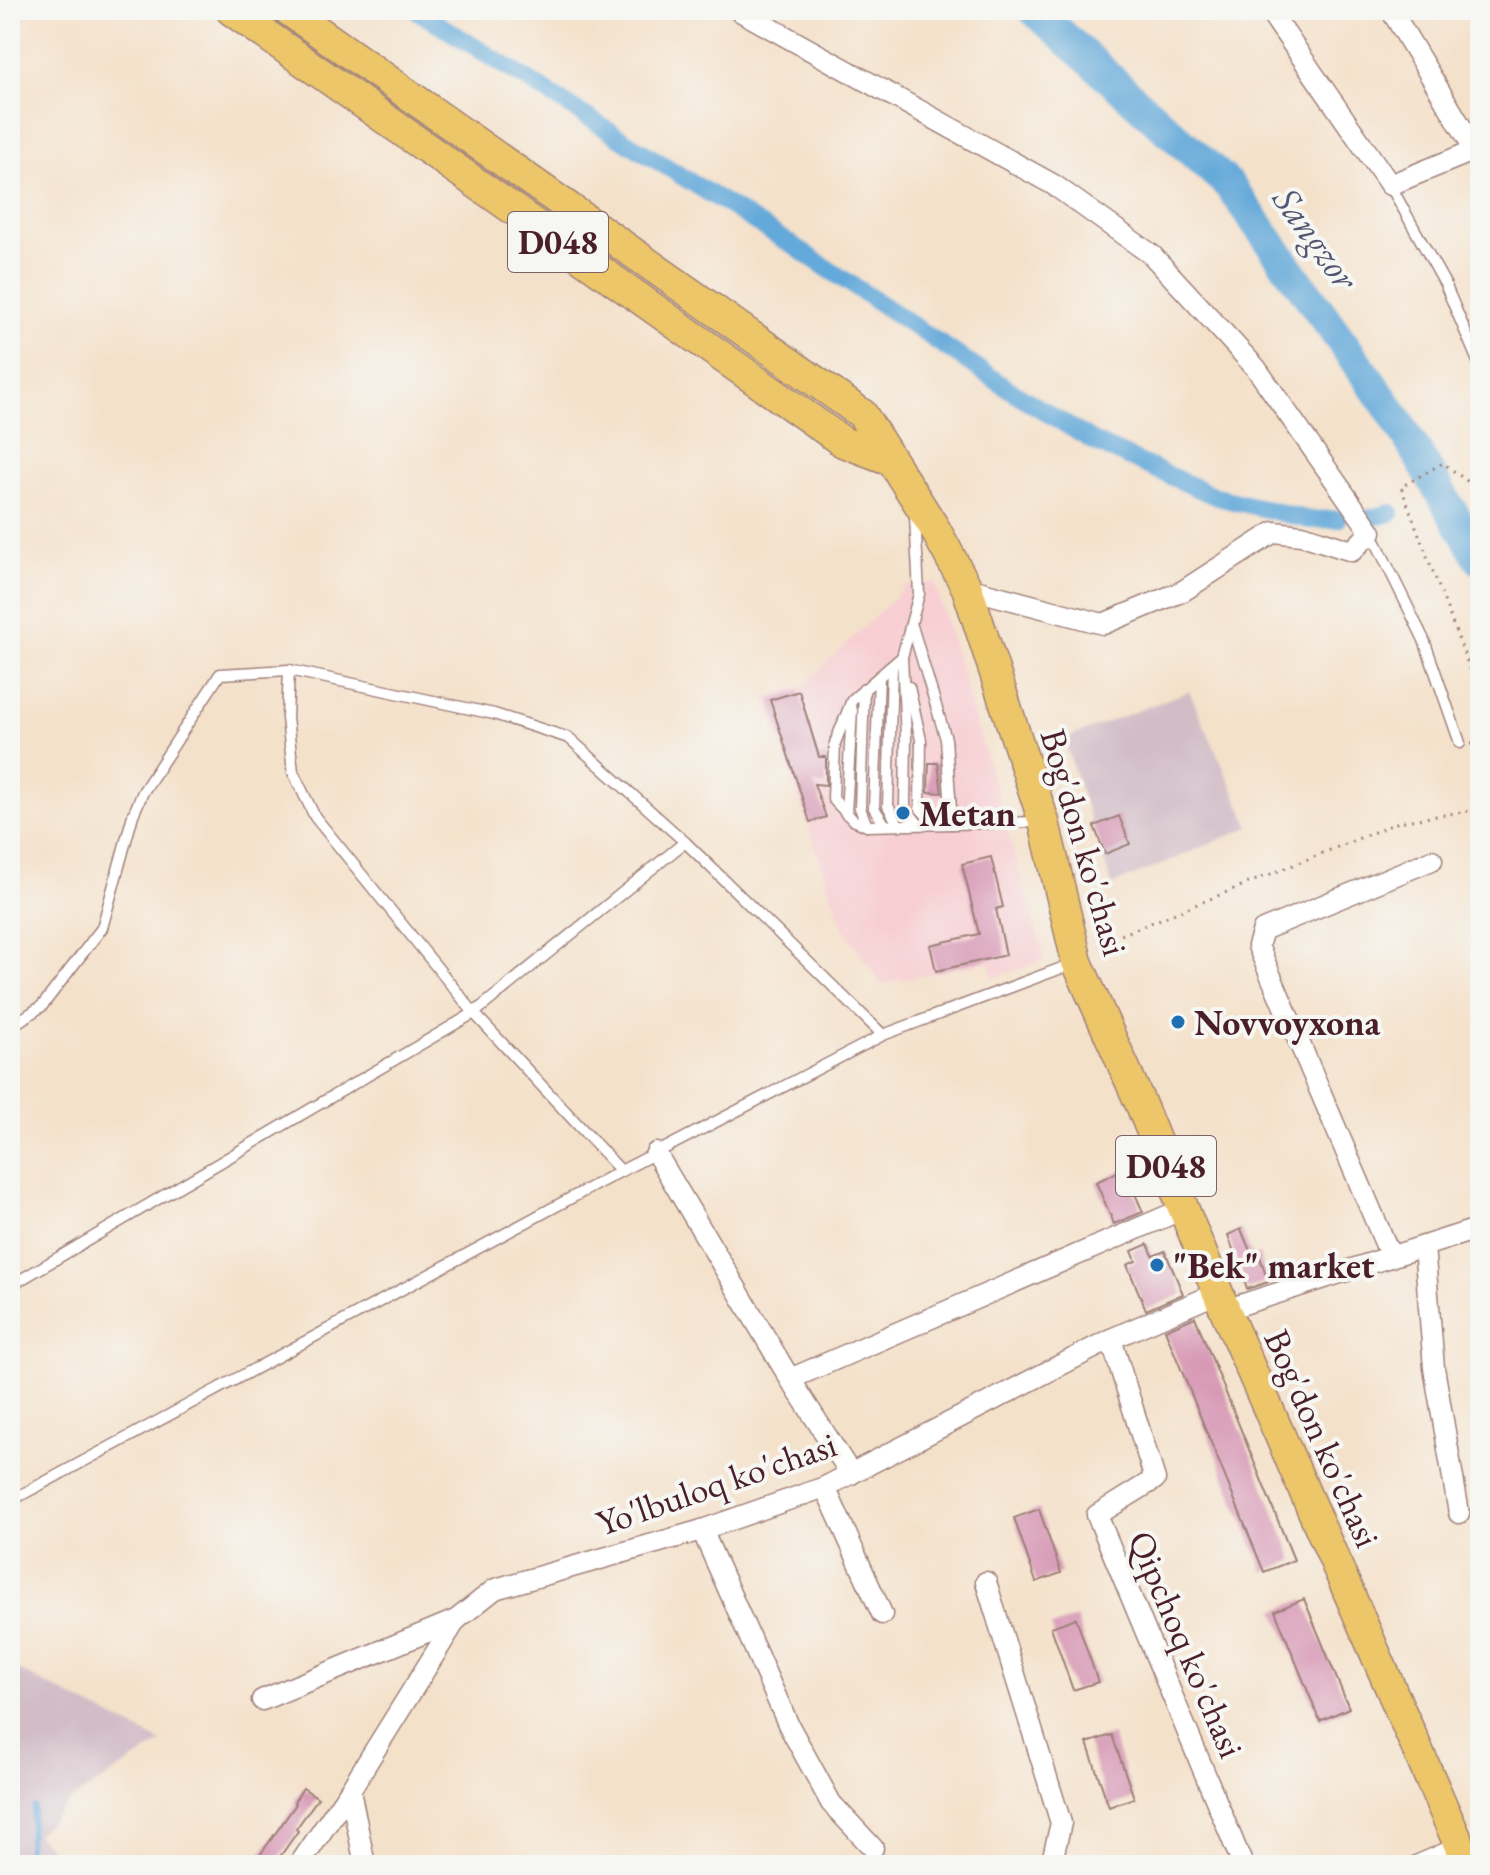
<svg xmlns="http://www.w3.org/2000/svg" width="1490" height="1875" viewBox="0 0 1490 1875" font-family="'EB Garamond',serif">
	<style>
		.built { fill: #f7cfd3 }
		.industrial { fill: #d2bdc7 }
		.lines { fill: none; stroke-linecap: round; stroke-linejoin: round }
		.stream { stroke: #63a9d9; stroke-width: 5 }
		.canal { stroke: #63a9d9; stroke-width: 18 }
		.river { stroke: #63a9d9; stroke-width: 32 }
		.building { fill: #d798b5 }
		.lane-casing { stroke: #9f807a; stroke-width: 13 }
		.street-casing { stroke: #9f807a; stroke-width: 23 }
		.primary-casing { stroke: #9f807a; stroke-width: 33 }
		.path { stroke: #9f807a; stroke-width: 3; stroke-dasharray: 2 6; stroke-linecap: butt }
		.lane { stroke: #fff; stroke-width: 10 }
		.street { stroke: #fff; stroke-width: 20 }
		.primary { stroke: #ecc669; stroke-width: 30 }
		.poi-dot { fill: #1f6fb2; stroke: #f6f6f2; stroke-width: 3 }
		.labels { text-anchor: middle; stroke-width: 8; stroke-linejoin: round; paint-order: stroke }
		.shield { fill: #f6f6f2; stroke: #7e6067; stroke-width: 2 }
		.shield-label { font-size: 34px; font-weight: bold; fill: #4a1f2b }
		.poi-label { font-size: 36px; font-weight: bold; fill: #4a1f2b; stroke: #f6f6f2; text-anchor: start }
		.street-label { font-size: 36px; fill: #4a1f2b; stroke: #f6f6f2 }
		.water-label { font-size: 38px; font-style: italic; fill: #545671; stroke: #f6f6f2 }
	</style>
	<rect width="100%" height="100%" fill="#f6f6f2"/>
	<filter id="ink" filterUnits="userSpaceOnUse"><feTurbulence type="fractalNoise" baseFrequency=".0125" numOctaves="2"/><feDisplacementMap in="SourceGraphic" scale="16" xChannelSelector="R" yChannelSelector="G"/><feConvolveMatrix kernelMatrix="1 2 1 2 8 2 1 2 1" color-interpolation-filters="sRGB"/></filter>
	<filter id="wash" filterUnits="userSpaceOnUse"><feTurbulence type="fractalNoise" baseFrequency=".006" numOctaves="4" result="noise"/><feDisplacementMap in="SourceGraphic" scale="32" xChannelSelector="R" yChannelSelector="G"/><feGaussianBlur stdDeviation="1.8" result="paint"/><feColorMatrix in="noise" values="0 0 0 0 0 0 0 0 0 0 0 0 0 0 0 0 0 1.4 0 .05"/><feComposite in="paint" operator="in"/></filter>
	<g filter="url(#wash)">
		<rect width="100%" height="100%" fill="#f4e1ca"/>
		<path class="built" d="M935 582 1045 960 992 978 990 962 881 984 843 928 764 697 803 686 907 585Z"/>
		<g class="industrial">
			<path d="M1189 691 1250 827 1112 885 1064 739Z"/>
			<path d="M10 1666 162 1742 71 1800 36 1835 70 1865H10Z"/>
		</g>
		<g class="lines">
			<path class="stream" d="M26 1865 34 1807"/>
			<g class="canal">
				<path d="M416 10 795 247 1007 388 1094 442 1217 497 1310 520 1338 519"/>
				<path d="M1370 518 1391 513"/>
			</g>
			<path class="river" d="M1034 10 1229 185 1395 416 1480 559"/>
		</g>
		<g id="blocks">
			<g class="building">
				<path d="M799 691 819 757H826V785L814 784 826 817 810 822 770 700Z"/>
				<path d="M929 763H938L942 793 928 792Z"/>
				<path d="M1119 816 1130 844 1105 854 1094 826Z"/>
				<path d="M991 857 1003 907 996 909 1006 955 936 971 930 945 979 934 962 864Z"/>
				<path d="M1124 1169 1143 1212 1114 1224 1096 1182Z"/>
				<path d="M1241 1229 1252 1256 1259 1254 1268 1282 1247 1289 1228 1235Z"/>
				<path d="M1148 1244 1153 1256 1165 1251 1183 1294 1146 1310 1127 1265 1136 1261 1132 1251Z"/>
				<path d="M1195 1317 1294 1560 1264 1572 1165 1330Z"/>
				<path d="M1039 1509 1061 1573 1036 1582 1014 1518Z"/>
				<path d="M1304 1599 1349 1708 1320 1721 1275 1611Z"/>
				<path d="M1076 1618 1098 1682 1073 1690 1051 1627Z"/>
				<path d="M1112 1735 1134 1798 1109 1807 1087 1743Z"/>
				<path d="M303 1788 318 1798 296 1829 298 1831 274 1865H253L296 1804 294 1802Z"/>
			</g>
		</g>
	</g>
	<g filter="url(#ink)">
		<use href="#blocks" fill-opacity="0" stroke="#9f807a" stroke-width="2"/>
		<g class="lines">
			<defs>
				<g id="lane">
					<path d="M1390 185 1445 284 1480 366"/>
					<path d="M915 516 919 594 902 657 906 738 905 808 918 824"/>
					<path d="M1371 532 1424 640 1460 743"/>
					<path d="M912 626 946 739 952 824"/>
					<path d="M902 657 852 700 835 743 833 799 853 820 867 826 1040 822"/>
					<path d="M892 666 888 806 898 824"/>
					<path d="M289 670 287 718 293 772 315 817 474 1013 621 1171"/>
					<path d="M879 677 874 808 885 825"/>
					<path d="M909 687 921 740 920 808 934 824"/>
					<path d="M864 689 860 808 867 826"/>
					<path d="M846 814 852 710"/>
					<path d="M10 1027 42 1006 102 928 133 815 143 792 220 674 289 670 494 714 569 738 685 842 883 1035"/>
					<path d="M10 1286 474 1013 685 842"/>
					<path d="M10 1501 621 1171 883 1035 1075 963"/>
				</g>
				<g id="street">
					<path d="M738 10 1054 185 1152 255 1256 368 1371 532 1352 551 1302 535 1274 532 1183 591 1103 624 967 588"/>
					<path d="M1269 10 1390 185 1480 148"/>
					<path d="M1391 10 1475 150"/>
					<path d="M656 1153 790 1379 851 1474"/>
					<path d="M1424 1246 1434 1368 1459 1513"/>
					<path d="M1391 1257 1258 946 1263 930 1432 860"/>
					<path d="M1225 1310 1480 1228"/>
					<path d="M1111 1339 1155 1479 1097 1515 1243 1865"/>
					<path d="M790 1379 1183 1209"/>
					<path d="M825 1487 882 1614"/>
					<path d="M702 1530 789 1726 831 1803 873 1848"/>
					<path d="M986 1582 1061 1823 1051 1865"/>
					<path d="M262 1700 456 1620"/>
					<path d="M350 1790 365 1865"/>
					<path d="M299 1865 350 1790 456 1620 495 1589 702 1530 825 1487 1111 1339 1220 1292"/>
					<path d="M1419 1865 1460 1847"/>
				</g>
				<g id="primary">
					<path d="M231 10 843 442 891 460"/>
					<path d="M288 10 862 414 935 529 967 588 1044 822 1077 962 1141 1105 1225 1310 1468 1865"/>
				</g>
			</defs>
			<use href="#lane" class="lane-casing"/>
			<use href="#street" class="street-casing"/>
			<use href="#primary" class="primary-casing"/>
			<g class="path">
				<path d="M1480 491 1443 463 1401 487 1480 696"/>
				<path d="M1471 744H1480"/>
				<path d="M1099 944 1399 822 1474 810 1480 815"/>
			</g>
			<use href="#lane" class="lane"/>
			<use href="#street" class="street"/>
			<use href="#primary" class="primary"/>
		</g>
	</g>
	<g class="poi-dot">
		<circle cx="903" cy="813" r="8"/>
		<circle cx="1178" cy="1022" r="8"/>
		<circle cx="1157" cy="1265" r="8"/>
	</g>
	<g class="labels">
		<g class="shield">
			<rect x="508" y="212" width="100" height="60" rx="6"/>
			<rect x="1116" y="1136" width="100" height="60" rx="6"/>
		</g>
		<g class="shield-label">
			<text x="558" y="254">D048</text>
			<text x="1166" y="1178">D048</text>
		</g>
		<g class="poi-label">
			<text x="919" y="826">Metan</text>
			<text x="1194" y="1035">Novvoyxona</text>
			<text x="1173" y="1278">"Bek" market</text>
		</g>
		<g class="street-label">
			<text transform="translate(1085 842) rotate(74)" y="13">Bog'don ko'chasi</text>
			<text transform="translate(1323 1438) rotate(66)" y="13">Bog'don ko'chasi</text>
			<text transform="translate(716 1483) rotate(-19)" y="13">Yo'lbuloq ko'chasi</text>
			<text transform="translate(1187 1644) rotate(67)" y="13">Qipchoq ko'chasi</text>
		</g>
		<g class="water-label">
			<text transform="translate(1316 238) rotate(54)" y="13">Sangzor</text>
		</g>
	</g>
	<rect width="1490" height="1875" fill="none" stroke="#f6f6f2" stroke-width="40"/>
</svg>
